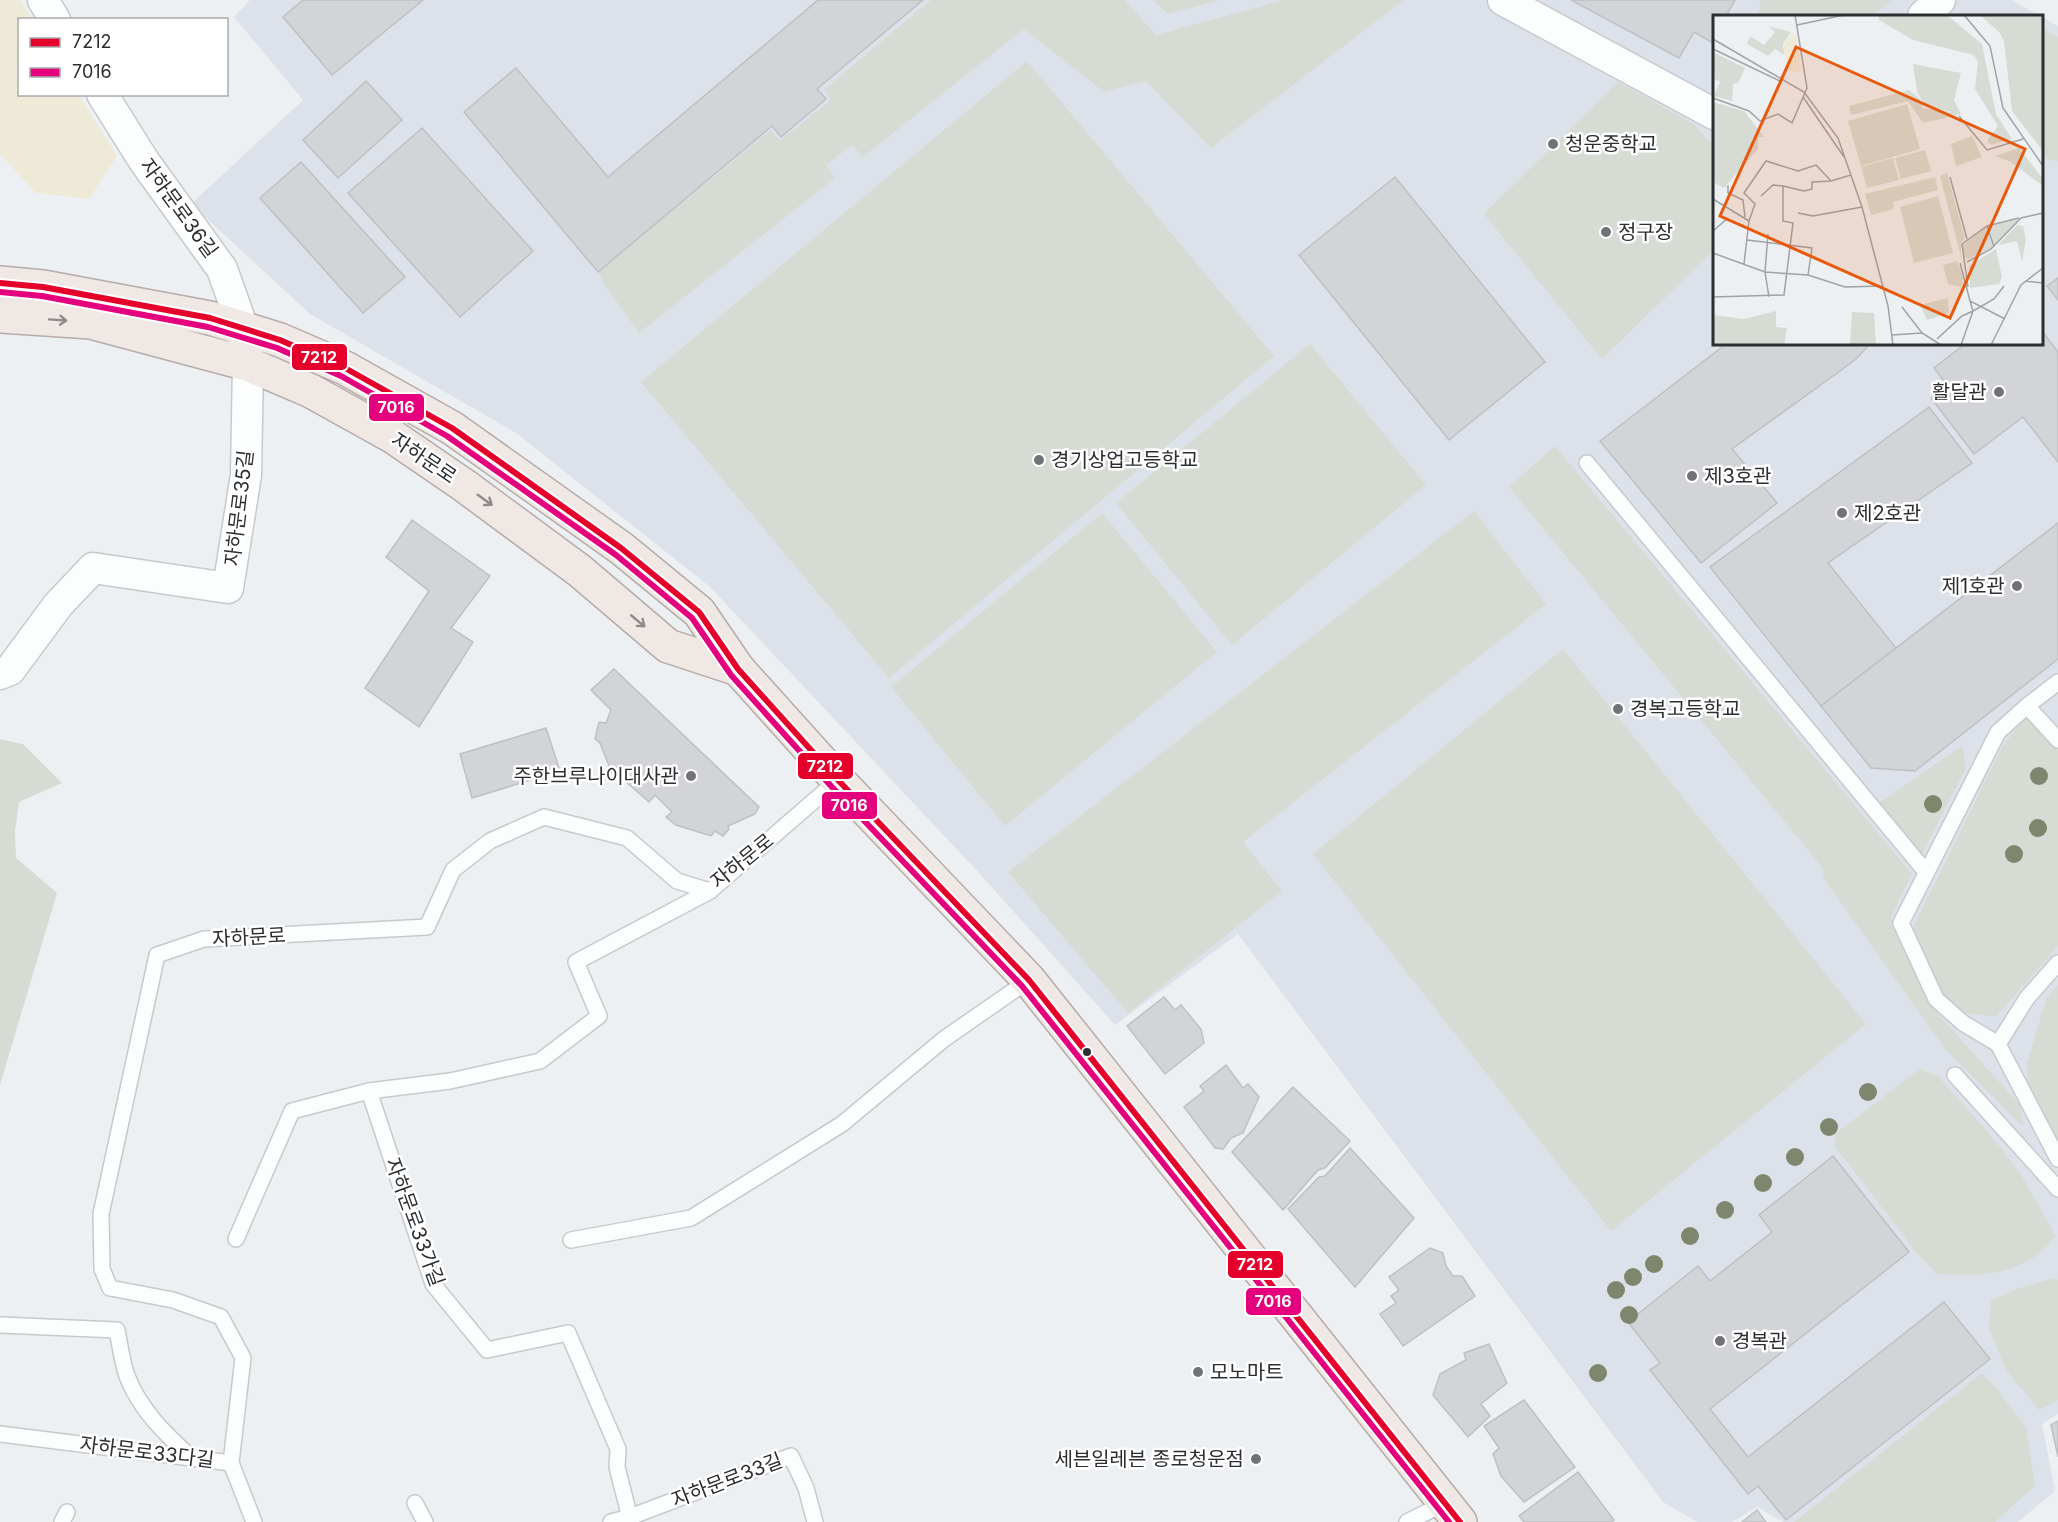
<svg xmlns="http://www.w3.org/2000/svg" width="2058" height="1522" viewBox="0 0 2058 1522" font-family="Inter,'Noto Sans KR',sans-serif">
	<style>
		.built { fill: #dde2ea; fill-rule: evenodd }
		.green { fill: #d6dcd3 }
		.sand { fill: #eeead7 }
		.building { fill: #d2d4d7; stroke: #bec0c3; stroke-width: 1.5 }
		.lines { fill: none; stroke-linecap: round; stroke-linejoin: round }
		.service-casing { stroke: #c7c9cc; stroke-width: 18 }
		.minor-casing { stroke: #c7c9cc; stroke-width: 33 }
		.primary-casing { stroke: #b6aba8; stroke-width: 36 }
		.service { stroke: #fcfdfd; stroke-width: 15 }
		.minor { stroke: #fcfdfd; stroke-width: 30 }
		.primary { stroke: #efe8e5; stroke-width: 33 }
		.bus-1-casing { stroke: #fff; stroke-width: 10 }
		.bus-2-casing { stroke: #fff; stroke-width: 10 }
		.bus-1 { stroke: #e4002b; stroke-width: 6 }
		.bus-2 { stroke: #e5007d; stroke-width: 6 }
		.tree { fill: #7e876d }
		.oneway { stroke: #8e8b8b }
		.poi-dot { fill: #707275; stroke: #fff; stroke-width: 2 }
		.bus-dot { fill: #2d2e31; stroke: #fff; stroke-width: 2 }
		.labels { text-anchor: middle; stroke-width: 5; stroke-linejoin: round; paint-order: stroke }
		.poi-label { font-size: 20px; fill: #2d2e31; stroke: #fff; text-anchor: start }
		.street-label { font-size: 20px; fill: #2d2e31; stroke: #fff }
		.inset-road { fill: none; stroke: #a0a2a5; stroke-width: 1.5 }
		.view { fill: #e8590c; fill-opacity: 0.15; stroke: #e8590c; stroke-width: 3 }
		.inset-edge { fill: none; stroke: #2d2e31; stroke-width: 3 }
		.line-badge { stroke: #fff; stroke-width: 2 }
		.badge-label { font-size: 16px; text-anchor: middle; font-weight: bold; fill: #fff }
	</style>
	<rect width="100%" height="100%" fill="#edf0f3"/>
	<path class="built" d="M250 0H2012L2058 26V1414L2042 1424 2055 1491 2018 1522H1783L1757 1507 1732 1522H1697L1663 1502 1238 934 1115 1025 980 874 709 586 516 433 310 314 191 204 303 100 234 17ZM1714 16H2042V344H1714Z"/>
	<g class="green">
		<path d="M931 0H1125L1156 35 1284 0H1404L1211 148 1146 81 1104 92 1024 29 863 157 852 145 826 165 835 178 639 333 606 287 598 272 771 130 780 141 831 100 824 90Z"/>
		<path d="M1153 0H1220L1168 14Z"/>
		<path d="M1761 0H1892L1873 16H1757Z"/>
		<path d="M2042 28 2058 37V161L2042 158Z"/>
		<path d="M1027 61 1274 356 889 678 641 382Z"/>
		<path d="M1618 82 1695 125 1714 147V250L1602 359 1484 214Z"/>
		<path d="M1310 344 1426 485 1232 645 1116 503Z"/>
		<path d="M1555 446 1912 874 1891 917 1929 1004 2020 1105 2024 1128 1946 1050 1824 879 1822 867 1509 487Z"/>
		<path d="M1474 511 1546 604 1243 842 1282 891 1128 1013 1008 872Z"/>
		<path d="M1102 513 1217 652 1005 826 891 687Z"/>
		<path d="M1563 649 1866 1024 1611 1231 1313 854Z"/>
		<path d="M2027 716 2058 750V946L1996 1017 1950 1011 1912 929 2003 745Z"/>
		<path d="M0 739 23 744 62 783 19 802 15 831 16 858 57 893 0 1085Z"/>
		<path d="M1962 746 1966 768 1921 856 1879 803Z"/>
		<path d="M2058 985V1146L2028 1101 2027 1064 2046 999Z"/>
		<path d="M1920 1069 1938 1076 1988 1132 2020 1173 2056 1236C2026 1276 1983 1276 1937 1274L1916 1252 1834 1145 1836 1133Z"/>
		<path d="M2054 1278 2058 1280V1400L2039 1410 2006 1370 1989 1329 1991 1300 2017 1289Z"/>
		<path d="M1982 1373 1996 1388 2026 1427 2035 1485 1995 1522H1794Z"/>
	</g>
	<path class="sand" d="M0 0H20L32 19 20 20V94L79 95 117 156 89 199 36 193 0 154Z"/>
	<g class="building">
		<path d="M303 0H423L332 75 283 17Z"/>
		<path d="M818 0H923L817 89 826 99 781 137 772 126 598 272 464 112 516 68 608 177Z"/>
		<path d="M1571 0H1735L1726 16H1714V36L1711 42 1694 32 1679 58Z"/>
		<path d="M366 81 402 120 338 178 303 140Z"/>
		<path d="M422 128 533 251 460 317 348 193Z"/>
		<path d="M301 162 405 277 363 313 260 198Z"/>
		<path d="M1395 177 1545 362 1449 440 1299 255Z"/>
		<path d="M2058 278V300L2047 286Z"/>
		<path d="M2042 331 2058 352V462L2023 417 1974 454 1931 398 1947 385 1934 368 1965 344H2042Z"/>
		<path d="M1726 344H1870L1855 360 1732 449 1777 503 1701 563 1600 441Z"/>
		<path d="M1929 407 1972 463 1828 563 1896 648 1821 706 1710 567Z"/>
		<path d="M412 520 490 576 451 628 473 642 419 727 365 688 429 591 386 557Z"/>
		<path d="M2058 523V659L1915 771 1871 768 1821 706Z"/>
		<path d="M614 669 759 807 755 814 728 826 729 829 723 836 715 831 711 836 676 825 666 817 672 812 655 795 649 802 617 774 614 778 600 743 595 739 599 722 606 723 611 710 591 690Z"/>
		<path d="M546 728 560 771 472 798 460 754Z"/>
		<path d="M1164 997 1175 1010 1181 1005 1201 1029 1204 1043 1165 1074 1127 1026Z"/>
		<path d="M1226 1065 1243 1088 1248 1084 1259 1097 1243 1133 1231 1138 1223 1149 1215 1148 1184 1107 1204 1091 1200 1086Z"/>
		<path d="M1293 1087 1350 1141 1325 1168 1318 1170 1283 1210 1232 1152Z"/>
		<path d="M1350 1148 1414 1218 1355 1287 1288 1209 1319 1177 1325 1176Z"/>
		<path d="M1833 1156 1909 1252 1710 1409 1748 1457 1944 1302 1990 1359 1786 1520 1758 1486 1748 1494 1650 1370 1660 1363 1628 1322 1698 1266 1710 1281 1772 1232 1759 1215Z"/>
		<path d="M1430 1248 1443 1253 1446 1266 1453 1276H1462L1475 1296 1403 1346 1380 1314 1396 1303 1391 1296 1399 1290 1389 1277Z"/>
		<path d="M1489 1344 1507 1383 1481 1404 1490 1416 1468 1437 1433 1395 1440 1374 1466 1360 1464 1353Z"/>
		<path d="M1524 1400 1575 1467 1524 1502 1501 1476 1493 1454 1499 1448 1484 1426Z"/>
		<path d="M2058 1421V1457L2051 1425Z"/>
		<path d="M1578 1472 1614 1520 1611 1522H1524L1519 1516Z"/>
		<path d="M1757 1510 1766 1522H1742Z"/>
	</g>
	<g class="lines">
		<defs>
			<g id="service">
				<path d="M1587 463 1926 872"/>
				<path d="M2027 706 2058 682"/>
				<path d="M2058 740 2027 706 1998 732 1901 923 1936 999 1963 1023 1998 1044 2058 1159"/>
				<path d="M1998 1044 2027 998 2058 963"/>
				<path d="M1955 1075 2058 1189"/>
				<path d="M236 1239 292 1111 369 1091"/>
				<path d="M571 1240 691 1218 842 1124 944 1039 1029 980"/>
				<path d="M0 1325 117 1330C120 1345 122 1362 127 1376 140 1410 166 1435 193 1459"/>
				<path d="M0 1434 231 1463 254 1522"/>
				<path d="M231 1463 243 1358 221 1317 173 1300 110 1288 102 1269 101 1214 157 955 204 939 427 927 453 870 490 841 544 817 627 838 677 881 710 891 838 780"/>
				<path d="M415 1503 425 1522"/>
				<path d="M62 1522 67 1512"/>
				<path d="M611 1522 630 1517 791 1456 806 1488 815 1522"/>
				<path d="M631 1522 617 1467 618 1449 568 1333 487 1350 433 1284 369 1091 450 1081 540 1061 599 1016 576 962 710 891"/>
				<path d="M1407 1522 1445 1503"/>
			</g>
			<g id="minor">
				<path d="M43 0 55 20"/>
				<path d="M1503 0 1714 114"/>
				<path d="M1923 16 1940 0"/>
				<path d="M0 674 10 670 58 605 93 568 228 588 246 475 248 364 243 328 222 269 144 161 102 94"/>
			</g>
			<g id="primary">
				<path d="M0 283 43 287 210 318 280 340 345 368 452 428 621 548 699 612 738 669 838 780 1029 980 1460 1522"/>
				<path d="M0 316 91 322 248 364 311 391 392 436 465 486 580 571 668 646 738 669"/>
			</g>
		</defs>
		<use href="#service" class="service-casing"/>
		<use href="#minor" class="minor-casing"/>
		<use href="#primary" class="primary-casing"/>
		<use href="#service" class="service"/>
		<use href="#minor" class="minor"/>
		<use href="#primary" class="primary"/>
		<defs>
			<path id="bus-1" d="M0 283 43 287 210 318 280 340 345 368 452 428 621 548 699 612 738 669 838 780 1029 980 1460 1522"/>
			<path id="bus-2" d="M0 292 42 296 208 327 277 348 341 376 447 436 616 555 692 618 731 675 831 786 1022 986 1449 1522"/>
		</defs>
		<use href="#bus-1" class="bus-1-casing"/>
		<use href="#bus-2" class="bus-2-casing"/>
		<use href="#bus-1" class="bus-1"/>
		<use href="#bus-2" class="bus-2"/>
	</g>
	<g class="tree">
		<circle cx="2039" cy="776" r="9"/>
		<circle cx="1933" cy="804" r="9"/>
		<circle cx="2038" cy="828" r="9"/>
		<circle cx="2014" cy="854" r="9"/>
		<circle cx="1868" cy="1092" r="9"/>
		<circle cx="1829" cy="1127" r="9"/>
		<circle cx="1795" cy="1157" r="9"/>
		<circle cx="1763" cy="1183" r="9"/>
		<circle cx="1725" cy="1210" r="9"/>
		<circle cx="1690" cy="1236" r="9"/>
		<circle cx="1654" cy="1264" r="9"/>
		<circle cx="1633" cy="1277" r="9"/>
		<circle cx="1616" cy="1290" r="9"/>
		<circle cx="1629" cy="1315" r="9"/>
		<circle cx="1598" cy="1373" r="9"/>
	</g>
	<defs><path id="oneway-shaft" d="M-6 0H5M1.5-3L5.5 0L1.5 3" fill="none" stroke-width="1.6" stroke-linecap="round" stroke-linejoin="round" transform="scale(1.5)"/></defs>
	<g class="oneway">
		<use href="#oneway-shaft" transform="translate(58 320) rotate(4)"/>
		<use href="#oneway-shaft" transform="translate(485 500) rotate(36)"/>
		<use href="#oneway-shaft" transform="translate(638 621) rotate(40)"/>
	</g>
	<g class="poi-dot">
		<circle cx="1553" cy="144" r="6"/>
		<circle cx="1606" cy="232" r="6"/>
		<circle cx="1999" cy="392" r="6"/>
		<circle cx="1039" cy="460" r="6"/>
		<circle cx="1692" cy="476" r="6"/>
		<circle cx="1842" cy="513" r="6"/>
		<circle cx="2017" cy="586" r="6"/>
		<circle cx="1618" cy="709" r="6"/>
		<circle cx="691" cy="776" r="6"/>
		<circle cx="1720" cy="1341" r="6"/>
		<circle cx="1198" cy="1372" r="6"/>
		<circle cx="1256" cy="1459" r="6"/>
	</g>
	<circle class="bus-dot" cx="1087" cy="1052" r="5"/>
	<g class="labels">
		<g class="poi-label">
			<text x="1565" y="151">청운중학교</text>
			<text x="1618" y="239">정구장</text>
			<text x="1987" y="399" text-anchor="end">활달관</text>
			<text x="1051" y="467">경기상업고등학교</text>
			<text x="1704" y="483">제3호관</text>
			<text x="1854" y="520">제2호관</text>
			<text x="2005" y="593" text-anchor="end">제1호관</text>
			<text x="1630" y="716">경복고등학교</text>
			<text x="679" y="783" text-anchor="end">주한브루나이대사관</text>
			<text x="1732" y="1348">경복관</text>
			<text x="1210" y="1379">모노마트</text>
			<text x="1244" y="1466" text-anchor="end">세븐일레븐 종로청운점</text>
		</g>
		<g class="street-label">
			<text transform="translate(179 208) rotate(54)" y="7">자하문로36길</text>
			<text transform="translate(424 458) rotate(34)" y="7">자하문로</text>
			<text transform="translate(239 508) rotate(-83)" y="7">자하문로35길</text>
			<text transform="translate(742 861) rotate(-39)" y="7">자하문로</text>
			<text transform="translate(249 937) rotate(-3)" y="7">자하문로</text>
			<text transform="translate(415 1222) rotate(70)" y="7">자하문로33가길</text>
			<text transform="translate(147 1452) rotate(7)" y="7">자하문로33다길</text>
			<text transform="translate(727 1480) rotate(-21)" y="7">자하문로33길</text>
		</g>
	</g>
	<g transform="translate(1713 15)">
		<rect width="330" height="330" fill="#edf0f3"/>
		<path d="M234 0 269 29 283 99 299 124 278 130 274 126 285 111 262 74 265 47 261 40 200 25 166 5V0ZM267 0H330V136L299 96 291 26 286 17ZM55 11 78 17 70 29 71 40 62 34 55 41 34 29 37 21 51 30 62 17ZM0 37 32 53 26 67 20 69 19 86 1 81 7 67 0 63ZM200 49 248 58 241 85 248 99 210 108 195 86 138 100 136 91 196 75 207 84 210 93 240 97 212 91 204 77ZM0 87 31 96 51 122H45V134L11 173 0 167ZM194 89 207 134 148 151 135 106ZM259 121 269 142 243 151 238 129ZM306 133 330 164V171L298 147 282 141ZM212 135 218 156 188 164 182 143ZM180 143 186 165 154 173 148 152ZM234 158 252 224 248 227V239L252 257 227 161ZM222 162 225 175 180 187 181 194 158 200 152 179ZM225 181 240 238 201 248 187 192ZM306 204 281 230 275 211ZM304 210 310 211 313 225 309 247 304 226 285 230ZM273 212 280 232 255 244 250 241V230ZM283 234 289 262 286 269 257 273 256 251ZM244 246 250 262 249 272 235 269 230 250ZM235 283 236 298 214 305 207 290ZM63 296V312L74 313 71 330H0V300L31 304ZM139 297 161 298 163 330H137Z" fill="#d6dcd3"/>
		<path d="M78 19 84 21 88 55 83 58 77 55 71 37V30Z" fill="#eeead7"/>
		<path class="inset-road" d="M251 0 277 31 290 93 330 151M84 10 131 0M0 24 91 77 125 123 149 192 175 291 180 330M0 34 67 66M90 82 131 142M0 83 36 96 47 106 65 99 79 108 94 73 82 0M246 101 274 135 310 124M237 162 254 224M15 170V178L30 185 32 202M48 181 60 170 70 171M0 184 36 206 31 249M85 198 100 201 149 192M36 206 42 189 31 178 53 146 85 156 103 150 118 166 138 160M274 211 306 203M0 216 15 203M55 219 52 257 56 282M34 225 99 233 95 260M0 238 52 257 95 260 132 272 169 271M254 247 278 234 308 203 330 198M247 248 257 286 292 304M312 266 330 268M255 272 249 229 274 211 281 232M0 282 71 280 80 208 70 206V171L91 176 99 174V167L118 166M189 292 209 318 228 330M179 320 209 318M224 324 249 301 260 296 257 286M248 330 260 296 281 284 291 271M278 330 308 270 330 253"/>
		<path class="view" d="M83 32 312 134 237 303 7 201Z"/>
		<rect width="330" height="330" class="inset-edge"/>
	</g>
	<g class="line-badge">
		<rect x="291" y="343" width="57" height="28" rx="6" fill="#e4002b"/>
		<rect x="368" y="393" width="57" height="29" rx="6" fill="#e5007d"/>
		<rect x="797" y="752" width="57" height="28" rx="6" fill="#e4002b"/>
		<rect x="821" y="791" width="57" height="29" rx="6" fill="#e5007d"/>
		<rect x="1227" y="1250" width="57" height="29" rx="6" fill="#e4002b"/>
		<rect x="1245" y="1287" width="57" height="29" rx="6" fill="#e5007d"/>
	</g>
	<g class="badge-label">
		<text x="319" y="363">7212</text>
		<text x="396" y="413">7016</text>
		<text x="825" y="772">7212</text>
		<text x="849" y="811">7016</text>
		<text x="1255" y="1270">7212</text>
		<text x="1273" y="1307">7016</text>
	</g>
	<rect x="18" y="18" width="210" height="78" fill="#ffffff" stroke="#ababad" stroke-width="1.5"/>
	<rect x="30" y="38" width="30" height="9" fill="#e4002b" stroke="#ababad" stroke-width="1.5"/>
	<text x="72" y="48" font-size="18" fill="#2d2e31">7212</text>
	<rect x="30" y="68" width="30" height="9" fill="#e5007d" stroke="#ababad" stroke-width="1.5"/>
	<text x="72" y="78" font-size="18" fill="#2d2e31">7016</text>
</svg>
